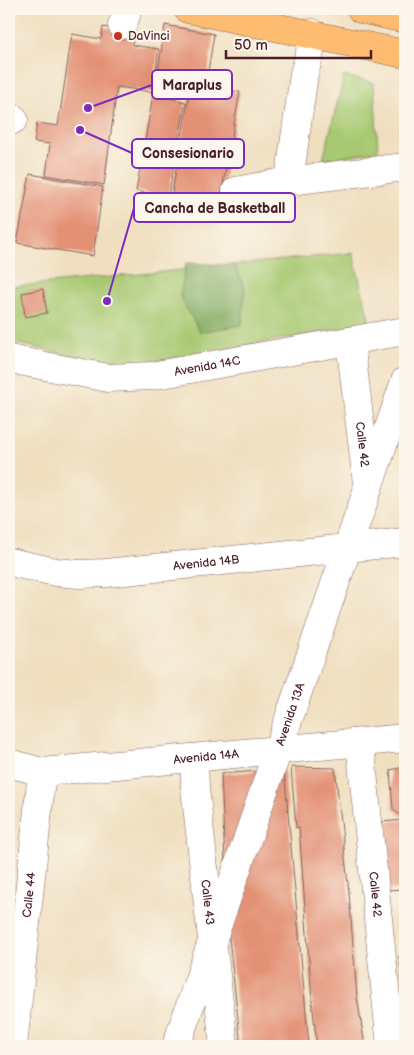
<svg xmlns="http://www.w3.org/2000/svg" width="414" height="1055" viewBox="0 0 414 1055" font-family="'Balsamiq Sans',sans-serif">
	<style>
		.green { fill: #a7c971; stroke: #78744e }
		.forest { fill: #85ad63; stroke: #686647 }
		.building { fill: #e39175 }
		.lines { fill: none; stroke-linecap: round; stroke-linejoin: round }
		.minor-casing { stroke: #84625f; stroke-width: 29 }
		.major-casing { stroke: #84625f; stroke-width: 29 }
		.minor { stroke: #fff; stroke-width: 28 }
		.major { stroke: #fdbc70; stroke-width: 28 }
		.poi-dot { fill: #c8321e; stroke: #fbf7ec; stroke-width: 2 }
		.labels { text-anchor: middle; stroke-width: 4; stroke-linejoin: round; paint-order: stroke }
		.poi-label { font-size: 12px; fill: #4a1f2b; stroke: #fbf7ec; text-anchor: start }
		.street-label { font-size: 12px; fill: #4a1f2b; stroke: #fbf7ec }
		.leader { fill: none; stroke: #7b2cbf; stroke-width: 2 }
		.callout-dot { fill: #7b2cbf; stroke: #fbf7ec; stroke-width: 2 }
		.callout { fill: #fbf7ec; stroke: #7b2cbf; stroke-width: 2 }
		.callout-label { font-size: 14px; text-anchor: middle; font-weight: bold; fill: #4a1f2b }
	</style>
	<rect width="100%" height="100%" fill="#fbf7ec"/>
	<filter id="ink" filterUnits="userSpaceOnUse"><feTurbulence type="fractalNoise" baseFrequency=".02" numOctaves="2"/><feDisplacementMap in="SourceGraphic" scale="10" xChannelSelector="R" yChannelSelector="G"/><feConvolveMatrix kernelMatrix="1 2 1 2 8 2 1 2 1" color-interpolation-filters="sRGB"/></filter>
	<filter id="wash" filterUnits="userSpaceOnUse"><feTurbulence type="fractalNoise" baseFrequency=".0096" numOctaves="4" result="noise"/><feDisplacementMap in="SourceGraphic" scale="20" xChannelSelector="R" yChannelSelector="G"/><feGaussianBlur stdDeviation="1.12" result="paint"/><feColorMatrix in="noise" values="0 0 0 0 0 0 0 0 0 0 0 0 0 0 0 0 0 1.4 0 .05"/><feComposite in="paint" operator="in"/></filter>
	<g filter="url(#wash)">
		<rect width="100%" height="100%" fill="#f0dfbf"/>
		<g class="green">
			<path d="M344 76 374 83 378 151 323 160Z"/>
			<path d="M353 253 370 324 126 366 9 342V287Z"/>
		</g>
		<path class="forest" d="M186 263 235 265 245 289 242 325 200 332 180 297Z"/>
		<g id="blocks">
			<g class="building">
				<path d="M165 25 214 34 206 84 157 78Z"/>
				<path d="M103 27 135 32 132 45 159 49 153 92 117 87 104 185 46 175 50 144 34 142 37 123 58 126 72 34 101 39Z"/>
				<path d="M191 85 240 92 219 206 171 198Z"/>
				<path d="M153 95 186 102 168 197 136 191Z"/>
				<path d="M30 174 103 187 93 256 17 243Z"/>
				<path d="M43 289 47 313 25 317 22 293Z"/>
				<path d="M291 767 335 768 349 893 357 997 365 1046H317L312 1001 299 827 296 828Z"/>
				<path d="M405 767V819L393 809 390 770Z"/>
				<path d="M284 769 309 1046H241L228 929 221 774Z"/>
				<path d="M405 820V889L385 890 380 822Z"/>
				<path d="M402 894H405V924H404Z"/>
				<path d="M405 955V994H404L399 956Z"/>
			</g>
		</g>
	</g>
	<g filter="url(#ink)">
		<use href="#blocks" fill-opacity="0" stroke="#84625f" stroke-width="1"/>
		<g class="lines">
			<defs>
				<g id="minor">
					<path d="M122 25 126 16 127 9"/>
					<path d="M9 122 14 119"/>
					<path d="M289 181 304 74 310 52 312 33"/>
					<path d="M236 191 289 181 405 167"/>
					<path id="s1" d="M350 341 367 483"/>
					<path id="s2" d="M9 359 108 378 151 376 405 331"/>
					<path id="s3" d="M9 562 56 572 79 574 106 573 405 542"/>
					<path id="s4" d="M360 743 391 1046"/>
					<path id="s5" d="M194 758 195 788 224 1046"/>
					<path id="s6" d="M9 763 42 772 405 738"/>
					<path id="s7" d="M13 1046 42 772"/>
					<path id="s8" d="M176 1046 405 381"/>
				</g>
				<g id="major">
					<path d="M188 9 405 54"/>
					<path d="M361 9 405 19"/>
				</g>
			</defs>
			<use href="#minor" class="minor-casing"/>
			<use href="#major" class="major-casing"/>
			<use href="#minor" class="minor"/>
			<use href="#major" class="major"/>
		</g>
	</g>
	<circle class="poi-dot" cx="118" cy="36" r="5"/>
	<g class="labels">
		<g class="poi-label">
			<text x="128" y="40">DaVinci</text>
		</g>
		<g class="street-label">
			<text dy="4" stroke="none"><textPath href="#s2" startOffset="201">Avenida 14C</textPath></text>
			<text dy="4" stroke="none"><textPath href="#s1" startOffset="104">Calle 42</textPath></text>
			<text dy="4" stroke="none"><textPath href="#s3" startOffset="199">Avenida 14B</textPath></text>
			<text dy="4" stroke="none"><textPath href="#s8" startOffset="351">Avenida 13A</textPath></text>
			<text dy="4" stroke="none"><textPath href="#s6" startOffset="199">Avenida 14A</textPath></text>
			<text dy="4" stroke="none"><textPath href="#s7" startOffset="152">Calle 44</textPath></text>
			<text dy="4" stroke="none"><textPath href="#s4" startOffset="152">Calle 42</textPath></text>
			<text dy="4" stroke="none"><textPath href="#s5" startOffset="145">Calle 43</textPath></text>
		</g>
	</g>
	<path class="leader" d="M88 108L152 85M80 130L132 153M107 301L134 208"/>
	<g class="callout-dot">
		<circle cx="88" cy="108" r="5"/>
		<circle cx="80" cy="130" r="5"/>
		<circle cx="107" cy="301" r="5"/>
	</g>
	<g class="callout">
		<rect x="152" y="70" width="80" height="29" rx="5"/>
		<rect x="132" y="139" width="112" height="29" rx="5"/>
		<rect x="134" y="193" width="161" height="29" rx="5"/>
	</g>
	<g class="callout-label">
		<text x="192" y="90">Maraplus</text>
		<text x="188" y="158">Consesionario</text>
		<text x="215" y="213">Cancha de Basketball</text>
	</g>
	<rect width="414" height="1055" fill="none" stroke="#fbf7ec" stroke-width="30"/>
	<path d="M226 50v8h145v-8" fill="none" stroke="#4a1f2b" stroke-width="2.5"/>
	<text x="234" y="50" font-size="15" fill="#4a1f2b" stroke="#fbf7ec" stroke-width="4" paint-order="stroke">50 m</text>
</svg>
